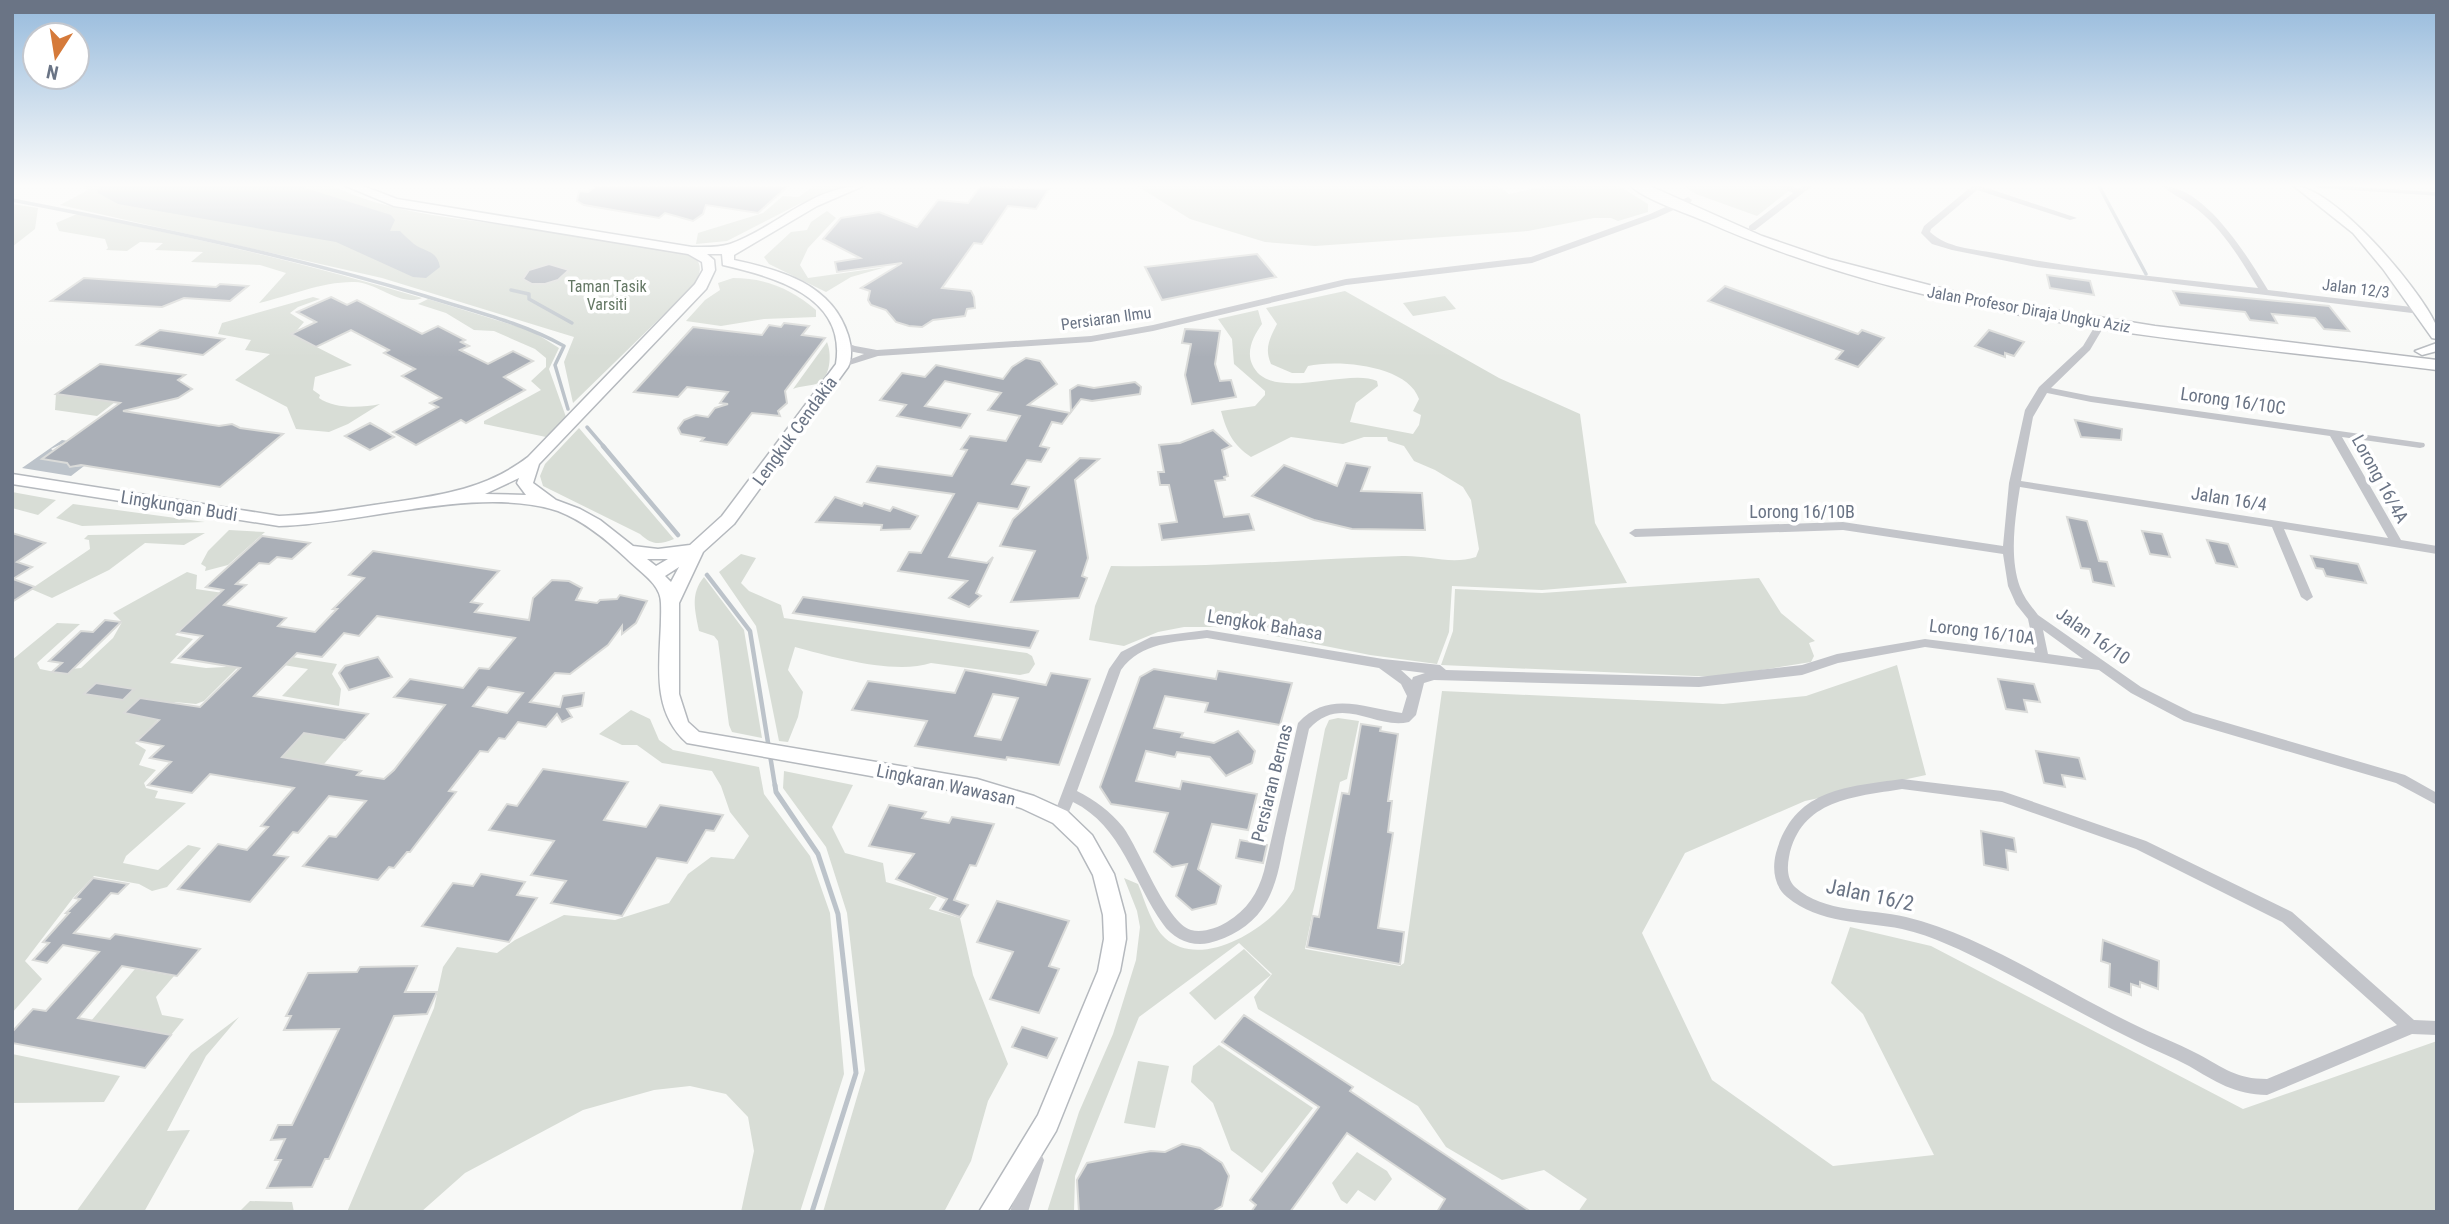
<svg xmlns="http://www.w3.org/2000/svg" width="2449" height="1224" viewBox="0 0 2449 1224" font-family="'Roboto Condensed',sans-serif">
	<style>
		.green { fill: #d8ddd6 }
		.water { fill: #bcc3ca }
		.lines { fill: none; stroke-linecap: round; stroke-linejoin: round }
		.stream-far2 { stroke: #bcc3ca; stroke-width: 3.5 }
		.stream-far1 { stroke: #bcc3ca; stroke-width: 4.5 }
		.stream { stroke: #bcc3ca; stroke-width: 5 }
		.building { fill: #aaafb7; stroke: #dadbd9; stroke-width: 2; fill-rule: evenodd }
		.secondary-casing { stroke: #b5b9be; stroke-width: 3 }
		.primary-casing { stroke: #b6b9be; stroke-width: 3 }
		.street { fill: #c3c5ca; fill-rule: evenodd }
		.secondary { fill: #fff; fill-rule: evenodd }
		.primary { fill: #fff; fill-rule: evenodd }
		.labels { text-anchor: middle; stroke-width: 7; stroke-linejoin: round; paint-order: stroke }
		.far-park-label { font-size: 16px; fill: #657865; stroke: #fff }
		.far-street-label { font-size: 16px; fill: #6a7485; stroke: #fff }
		.street-label { font-size: 18px; fill: #6a7485; stroke: #fff }
		.near-street-label { font-size: 21px; fill: #6a7485; stroke: #fff }
	</style>
	<rect width="100%" height="100%" fill="#f8f9f7"/>
	<g class="green">
		<path d="M83 186H333C391 214 457 218 520 227 579 235 637 246 695 256 703 268 700 273 694 285L573 403 564 362 574 337 382 278 60 205 88 190Z"/>
		<path d="M813 186H846L799 204 727 241 696 244 698 233 763 213 783 196 799 197Z"/>
		<path d="M1137 186H1498L1509 194 1545 186H1619L1648 204V212L1618 221 1611 218H1594L1528 231 1315 246 1265 242 1190 219Z"/>
		<path d="M1684 186H1795L1757 216 1696 194Z"/>
		<path d="M12 204 38 208 35 229 12 247Z"/>
		<path d="M827 211 836 218 808 248 800 265 808 278 886 267 851 277 826 292 769 264 764 257 791 232 807 230 811 222Z"/>
		<path d="M77 214C193 237 309 264 422 298 400 307 378 283 355 282 324 281 289 296 259 303L286 273 260 265 191 262 203 252 155 250 163 243 140 242 127 251 106 250 108 248 105 239 59 231 56 223Z"/>
		<path d="M733 278C766 278 791 289 816 310V317L764 319 721 326 686 321 705 300 720 290 718 283Z"/>
		<path d="M1345 291 1499 378 1580 414 1595 523 1627 583 1542 590 1452 586 1449 632 1437 664 1370 655 1240 629 1214 627H1184L1158 632 1124 646 1089 640 1095 606 1111 566C1208 568 1304 559 1402 556 1427 555 1451 565 1476 557L1479 549 1471 500 1463 487 1435 470 1414 461 1404 446 1388 441 1387 437H1364L1343 444 1291 437 1251 457C1232 444 1227 432 1221 411L1255 406 1265 395V391L1234 364 1232 339 1218 319 1258 310 1262 324C1254 335 1246 350 1252 364 1269 404 1348 367 1377 381L1378 386 1356 403 1350 422 1413 434 1419 425 1421 415 1413 411 1419 399C1408 365 1337 359 1308 366L1304 373H1292L1271 364C1264 348 1270 338 1277 324L1266 308Z"/>
		<path d="M1445 296 1456 309 1413 316 1403 303Z"/>
		<path d="M313 297 320 299 298 307 290 313 304 322 293 335 352 365 315 377 313 390 320 395 319 398C334 409 361 408 380 404L348 424 329 432 296 429 287 407 235 380 270 354 245 350 251 340 218 334 222 323Z"/>
		<path d="M428 299 532 331 559 348 549 369 566 417 546 437 484 424V421L541 390 531 381 546 367V358L535 349 494 331 474 330 446 313 418 304Z"/>
		<path d="M827 342C832 354 831 379 816 384 808 386 800 386 793 389Z"/>
		<path d="M56 394 115 402 97 416 55 410Z"/>
		<path d="M579 428 674 539C659 545 652 545 640 534L543 486 540 476 545 464Z"/>
		<path d="M12 492 56 500 38 515 12 508Z"/>
		<path d="M73 504 205 522 82 526 56 518Z"/>
		<path d="M229 530 265 532 228 565 205 571 206 567 201 564 208 551Z"/>
		<path d="M205 533 184 545 145 543 109 570 52 598 31 589 90 549 89 540 84 539 88 535Z"/>
		<path d="M741 554 756 558 741 583 749 591 781 605 784 618 1027 653 1032 656 1035 664 1029 673 1020 675 931 663C895 675 832 657 795 647L788 670 803 692 798 717 788 742 779 741 756 626 719 572Z"/>
		<path d="M187 572 197 575 196 589 230 594 209 603 175 635 193 639 170 663 206 668 225 667 247 650 337 664 332 674 341 689 339 706 282 696 308 669 246 659 204 701 196 704 175 702 135 743 146 750 139 765 156 770 144 783 146 788 158 791 155 798 186 803 126 856 123 863 158 870 188 845 201 848 167 887 152 891 139 884 94 876 73 898 25 961 42 979 12 1013V660L57 623 80 624 37 663 40 669 65 674 71 669 81 668 113 638 122 622 113 613Z"/>
		<path d="M704 577 744 630 762 738 732 732 729 725 718 641 714 636 699 631C695 610 690 594 704 577Z"/>
		<path d="M1759 578 1781 613 1815 641 1809 643 1814 656 1811 662 1718 677 1441 665 1453 631 1455 589 1542 593Z"/>
		<path d="M1897 665 1926 775 1805 801 1685 853 1642 933 1712 1080 1833 1166 1934 1155 1863 1014 1831 983 1850 927 1931 946 2243 1109 2437 1041V1212H1578L1587 1199 1544 1170 1502 1180 1446 1147 1418 1106 1258 1009 1254 997 1272 974 1239 943 1139 1017 1075 1176 1074 1212H1047L1079 1112 1113 1034 1136 960 1140 927 1137 911 1124 878 1138 884C1145 901 1152 926 1165 938 1203 972 1275 925 1294 889L1325 729 1329 720 1338 718 1359 721 1347 779 1340 782 1305 949 1400 966 1404 963 1442 691 1723 704 1806 696Z"/>
		<path d="M631 710 650 719 659 740 673 750 759 767 764 794 810 856 830 913 844 1074 800 1212H741L754 1151 748 1117 726 1094 690 1086 654 1090 583 1110 465 1173 421 1212H347L434 1008 443 967 457 947 497 953 515 940 564 915 615 920 669 903 688 874 711 857 734 859 749 836 730 812 721 786 712 771 662 763 637 745H622L599 734Z"/>
		<path d="M304 733 345 740 324 764 282 757Z"/>
		<path d="M784 771 853 785 832 827 845 853 883 863 886 882 937 897 929 909 960 918 973 975 1008 1064 988 1101 971 1161 944 1212H823L865 1070 847 913 826 847 783 788Z"/>
		<path d="M1244 949 1271 975 1215 1020 1189 993Z"/>
		<path d="M135 969 174 976 156 997 162 1015 184 1019 171 1035 91 1021Z"/>
		<path d="M239 1017 206 1056 167 1131 190 1130 144 1212H76L191 1053Z"/>
		<path d="M1219 1045 1313 1108 1262 1173 1231 1150 1213 1103 1191 1082 1193 1066Z"/>
		<path d="M12 1054 120 1076 104 1102 12 1103Z"/>
		<path d="M1138 1061 1169 1066 1155 1128 1124 1123Z"/>
		<path d="M1357 1152 1387 1171 1392 1179 1375 1201 1358 1190 1347 1204 1341 1200 1332 1183Z"/>
		<path d="M250 1201 292 1202 294 1212H239Z"/>
	</g>
	<g class="water">
		<path d="M101 186H299L391 215 395 220 390 231H400C404 235 409 240 414 244 425 252 437 250 440 267L426 278 413 277 336 242 118 204 98 193 97 189Z"/>
		<path d="M62 440 68 441 51 449 54 451 43 459 66 463 75 457 69 467 84 466 71 476 22 468Z"/>
	</g>
	<g class="lines">
		<g class="stream-far2">
			<path d="M2099 186 2146 274"/>
			<path d="M2317 186 2437 194"/>
			<path d="M12 200C151 227 289 255 425 296 472 311 521 322 564 346L555 365 568 409"/>
			<path d="M511 290 529 294V299L572 323"/>
			<path d="M587 427 605 448"/>
		</g>
		<g class="stream-far1">
			<path d="M603 446 678 535"/>
			<path d="M707 575 750 631 775 786"/>
		</g>
		<path class="stream" d="M775 785 776 792 818 854 838 914 856 1073 812 1212"/>
	</g>
	<g class="building">
		<path d="M596 186H788L758 213 706 205 703 214 693 221 665 213 659 218 584 205 577 201 579 191 588 192Z"/>
		<path d="M980 186 1049 189 1036 209 1008 206 982 244 974 243 942 288 971 291 974 297 975 308 967 309 965 316 933 320 922 327 909 326 896 322 886 310 871 305 868 300 870 291 861 288 902 263 837 272 835 262 860 258 823 239 841 218 879 212 917 227 938 200 968 203Z"/>
		<path d="M1257 254 1276 277 1162 300 1145 267Z"/>
		<path d="M549 264 569 270 558 280 545 284H532L523 279 529 270Z"/>
		<path d="M2047 275 2090 281 2094 295 2050 288Z"/>
		<path d="M84 278 216 287 220 284 248 286 230 301 184 298 162 307 51 301Z"/>
		<path d="M1725 286 1858 334 1862 330 1884 338 1858 367 1836 359 1843 351 1708 301Z"/>
		<path d="M2173 291 2329 306 2349 331 2324 329 2315 318 2272 314 2277 323 2250 320 2245 312 2180 305Z"/>
		<path d="M331 297 347 305 357 300 422 334 438 326 465 340 461 342 469 346 460 350 488 364 513 351 533 361 504 377 525 390 466 423 461 420 416 445 393 432 438 407 430 403 441 398 402 376 415 369 384 353 389 350 351 330 316 347 291 334 316 322 297 312Z"/>
		<path d="M784 323 809 326 802 335 825 338 785 391 787 403 778 411 780 416 752 413 727 445 701 441 704 438 681 434 678 428 684 420 696 415 708 417 715 408 728 404 720 403 728 392 687 387 678 397 634 392 693 327 762 335 769 325 781 327Z"/>
		<path d="M1185 329 1220 331 1215 364 1220 381 1231 380 1236 397 1192 404 1185 375 1191 344 1182 343Z"/>
		<path d="M160 330 224 339 203 355 137 345Z"/>
		<path d="M1989 330 2024 342 2014 356 2005 353V357L1975 346Z"/>
		<path d="M1026 358 1040 361 1057 384 1028 405 1070 413 1062 424 1052 422 1040 446 1049 448 1041 462 1027 460 1012 484 1029 487 1018 509 978 503 949 557 987 563 993 557 976 593 981 596 969 607 949 598 967 581 898 571 909 552 921 553 954 494 867 482 877 466 952 476 967 450 961 449 970 436 1006 441 1020 416 988 410 1001 393 945 381 925 406 970 414 961 428 897 416 906 405 880 400 902 373 925 377 936 365 1003 379 1012 367Z"/>
		<path d="M100 364 185 375 178 380 192 389 178 398 123 411 219 426 232 424 240 428 283 434 220 487 81 465 70 467 67 463 42 459 120 403 56 394Z"/>
		<path d="M1135 382 1141 387 1140 394 1092 401 1081 399 1071 412 1070 390 1078 385 1094 388Z"/>
		<path d="M2075 420 2122 429 2121 440 2081 437Z"/>
		<path d="M370 423 381 429 394 437 370 450 345 436Z"/>
		<path d="M1213 430 1231 446 1222 450 1228 476 1224 477 1225 480 1215 481 1224 517 1249 514 1254 530 1162 540 1159 524 1177 522 1169 485H1160L1158 472H1164L1159 445 1180 443Z"/>
		<path d="M1080 458 1099 459 1075 480 1088 558 1082 576 1087 578 1079 598 1011 602 1035 551 1000 546 1013 519Z"/>
		<path d="M1346 463 1370 467 1361 491 1422 493 1425 530 1352 529 1314 520 1252 496 1284 465 1337 486Z"/>
		<path d="M835 497 862 506 864 503 890 511 893 507 918 516 910 529 881 530 882 525 816 522Z"/>
		<path d="M2067 517 2087 521 2099 561 2107 562 2114 586 2093 582 2090 569 2081 568Z"/>
		<path d="M2142 531 2162 534 2170 557 2150 554Z"/>
		<path d="M12 533 45 543 17 562 32 567 13 579 35 587 12 602Z"/>
		<path d="M262 536 310 543 292 559 277 557 269 564 259 563 236 584 246 585 224 605 286 618 278 626 315 632 337 609H333L364 578 349 575 373 551 499 571 471 602 482 604 475 612 529 620 533 598 552 580 569 581 582 588 576 600 597 603 600 600 617 599 620 595 647 601 636 623 622 634V626L608 645 570 674 555 673 530 702 560 707 563 696 584 693 582 706 567 709 572 717 562 722 557 714 546 727 518 722 505 739 499 738 488 752 480 751 449 791 456 792 410 852H407L394 868 389 867 378 880 303 866 329 836 336 837 366 801 329 796 298 833 293 832 274 855 288 857 250 902 178 889 218 844 247 850 268 827 261 826 294 788 210 774 192 793 148 785 171 762 150 758 163 746 137 741 159 720 124 713 140 698 200 707 240 668 179 658 202 636 178 632 223 590 206 587ZM377 616 515 638 489 669 479 668 463 688 410 679 394 697 445 705 394 770 384 779 357 775 361 771 282 757 304 733 345 740 368 714 254 696 297 653 322 657 344 633 359 636ZM488 687 523 693 507 713 473 706Z"/>
		<path d="M2207 540 2228 544 2237 567 2216 563Z"/>
		<path d="M2311 556 2358 564 2366 583 2326 576 2323 569 2316 568Z"/>
		<path d="M803 597 947 618 1038 631 1030 648 793 613Z"/>
		<path d="M105 620 121 622 68 674 52 672 62 663 49 661 81 631 93 632Z"/>
		<path d="M378 657 392 677 349 690 339 673 345 666Z"/>
		<path d="M1154 669 1216 679 1218 671 1292 683 1280 725 1205 712 1208 703 1165 696 1154 728 1183 733 1181 737 1214 743 1238 731 1255 751 1252 763 1226 776 1210 757 1177 752 1175 757 1146 751 1136 781 1180 789 1182 781 1257 794 1248 830 1212 824 1198 869 1221 886 1216 904 1192 910 1176 896 1187 864 1172 867 1154 852 1168 813 1111 804 1100 787 1140 677Z"/>
		<path d="M965 670 1046 685 1051 673 1090 679 1059 765 1007 757 1006 760 915 746 927 721 852 710 868 681 955 693ZM993 694 1018 698 1001 740 975 736Z"/>
		<path d="M1998 679 2034 684 2040 702 2024 700 2027 712 2006 709Z"/>
		<path d="M96 683 134 689 123 700 84 694Z"/>
		<path d="M1361 724 1381 727 1380 731 1398 734 1388 801H1392L1388 832 1393 833 1378 928 1404 932 1400 964 1307 947 1313 916 1319 917 1342 793 1349 794Z"/>
		<path d="M2036 751 2079 758 2085 779 2062 775 2065 787 2044 783Z"/>
		<path d="M543 769 628 782 604 820 646 827 660 805 723 815 714 831 706 830 687 863 657 858 622 916 551 903 566 881 531 875 554 841 489 830 507 804 517 806Z"/>
		<path d="M889 805 926 812 922 818 949 823 952 817 994 824 976 866 970 865 954 900 968 905 960 917 940 910 947 899 896 879 914 854 869 846Z"/>
		<path d="M1981 831 2014 838 2016 852 2006 850 2008 870 1984 865Z"/>
		<path d="M1240 840 1267 845 1263 863 1236 858Z"/>
		<path d="M481 874 525 882 517 895 537 898 509 942 422 926 453 883 473 886Z"/>
		<path d="M93 878 128 884 118 894 111 893 74 933 110 939 115 934 200 949 177 976 122 966 78 1018 171 1035 145 1068 12 1043V1032L33 1009 46 1011 99 952 63 945 47 963 33 960 49 943 43 942 69 913H66L80 899 75 898Z"/>
		<path d="M997 901 1069 921 1049 966 1059 969 1039 1013 990 999 1013 952 977 942Z"/>
		<path d="M2103 940 2159 961 2158 989 2140 982V987L2131 984V995L2109 987 2110 964 2101 961Z"/>
		<path d="M417 966 405 992H437L427 1014 394 1016 329 1159H325L312 1187 267 1188 281 1160H275L285 1139 271 1140 278 1125H292L339 1029 284 1030 291 1016H286L308 973 357 972 360 967Z"/>
		<path d="M1244 1015 1353 1087 1350 1091 1531 1212H1437L1445 1199 1347 1133 1290 1212H1251L1256 1205 1250 1200 1319 1107 1222 1042Z"/>
		<path d="M1022 1027 1057 1038 1047 1058 1012 1047Z"/>
		<path d="M1182 1144 1200 1148 1222 1163 1229 1176 1222 1206 1212 1212H1079L1077 1180 1087 1163 1151 1151 1165 1152Z"/>
	</g>
	<g class="lines">
		<defs>
			<g id="secondary">
				<path d="M346 186H363L397 199 692 247C704 247 718 248 730 244 776 228 812 186 863 186L817 206 734 255V260C781 270 832 284 848 335 851 345 853 357 848 367L734 524 703 552 679 603V694L688 722 699 732 977 779 1034 796 1067 811 1092 835 1114 874 1125 915 1126 939 1120 971 1056 1131 1007 1212H979L1038 1115 1098 971 1104 939 1103 915 1093 875 1078 847 1053 823 1021 808 977 795 687 743C646 706 663 652 661 603 661 584 640 572 627 559 607 540 584 521 558 511 479 485 362 524 279 526L12 484V474L279 516C313 515 347 509 381 504 434 496 484 491 528 457L695 284 703 270 702 262 688 254 394 206ZM707 254H722L723 265C774 277 847 296 836 364L722 516 690 545 658 549 633 546 600 520 580 509 556 500 533 483 539 464 706 289 715 270 714 260ZM519 478 517 483 526 495 485 494ZM647 559H668L656 566ZM679 567 671 582 665 576Z"/>
				<path d="M2294 186C2333 186 2419 288 2435 323 2438 328 2437 334 2437 339L2432 338 2383 269 2353 233Z"/>
				<path d="M2437 343V351L2422 355 2415 351Z"/>
			</g>
			<path id="primary" d="M1631 186H1650L1762 236 1829 259 1975 297 2155 326 2437 360V370C2192 340 1935 324 1707 222 1689 214 1643 199 1631 186Z"/>
		</defs>
		<use href="#secondary" class="secondary-casing"/>
		<use href="#primary" class="primary-casing"/>
		<g class="street">
			<path d="M1778 186H1790L1798 189 1803 186H1812L1755 230H1749V226L1793 193Z"/>
			<path d="M1972 186H1981L2077 218 2070 220 1977 190 1931 229 1930 232C1947 248 1973 249 1995 253 2082 270 2170 278 2258 288 2241 260 2224 231 2198 210 2187 201 2173 195 2162 186 2205 186 2248 257 2268 290L2420 308 2425 311 2420 314 2037 267 1952 250 1932 244 1921 233 1924 226Z"/>
			<path d="M1688 197 1692 200 1691 202 1656 218 1532 263 1346 285 1153 331 1091 342 878 356 843 367 838 364 864 354C855 352 846 352 839 345L844 342 855 346 877 350 1091 336 1153 325 1346 279 1531 257 1650 214Z"/>
			<path d="M2101 320 2106 323 2090 350 2051 388 2091 396 2424 443 2425 445 2424 447 2420 448 2342 437 2401 540 2437 546V554L2284 529 2313 597 2307 601 2301 597 2272 527 2020 487C2015 518 2009 557 2020 587 2024 598 2031 606 2038 615L2141 687 2193 713 2405 775 2437 793V805L2396 783 2184 721 2131 693 2099 670 1925 647 1838 663 1802 675 1699 687 1434 680 1424 683 1416 715 1409 722C1374 730 1342 693 1309 729 1301 765 1293 802 1285 838 1280 862 1277 888 1262 909 1250 926 1230 938 1209 943 1192 947 1173 939 1163 924 1133 882 1122 826 1073 802L1065 821 1060 823 1055 821 1053 817 1109 669 1121 652 1151 637 1207 630 1383 659 1440 665 1446 670 1699 677 1802 665 1837 654 1925 639 2035 653 2028 619 2016 604 2008 586 2003 554 1843 530 1635 537 1629 533 1635 529 1843 522 2003 546 2009 483 2025 410 2039 387 2083 346 2098 321ZM2047 393 2091 402 2330 436 2388 538 2021 481 2033 417ZM2043 630 2083 659 2048 654ZM1207 638 1379 668 1401 684 1407 696 1402 713C1364 708 1329 690 1298 723L1264 871C1258 893 1247 910 1227 922 1217 928 1203 933 1191 930 1166 922 1140 850 1123 827 1110 811 1095 800 1077 791L1121 670C1141 642 1175 642 1207 638ZM1401 670 1425 673 1413 677 1412 680Z"/>
			<path d="M1902 779 2002 791 2146 841 2292 912 2414 1020 2437 1021V1035L2412 1034 2267 1095C2236 1095 2214 1081 2189 1066 2172 1057 2154 1050 2136 1041 2087 1017 2040 990 1991 965 1963 951 1933 936 1902 929 1863 921 1819 924 1787 897 1774 886 1772 869 1776 853 1794 789 1845 787 1902 779ZM1902 789 2002 802 2136 849 2282 922 2397 1025 2267 1079C2236 1079 2224 1068 2198 1054 2177 1043 2153 1034 2131 1023 2061 989 1981 935 1906 917 1869 908 1825 914 1795 887 1787 879 1787 867 1789 857 1801 799 1854 797 1902 789Z"/>
			<path d="M1035 1151 1041 1154 1044 1160 1028 1212H1010L1026 1160 1029 1154Z"/>
		</g>
		<use href="#secondary" class="secondary"/>
		<use href="#primary" class="primary"/>
	</g>
	<linearGradient id="sky" x2="0" y2="1"><stop stop-color="#96badc"/><stop offset="0.52" stop-color="#fcfcfb"/><stop offset="1" stop-color="#fcfcfb" stop-opacity="0"/></linearGradient>
	<rect width="2449" height="357" fill="url(#sky)"/>
	<g class="labels">
		<g class="far-park-label">
			<text x="607" y="292">Taman Tasik<tspan x="607" dy="18">Varsiti</tspan></text>
		</g>
		<g class="far-street-label">
			<text transform="translate(2356 288) rotate(7)" y="6">Jalan 12/3</text>
			<text transform="translate(2029 309) rotate(10)" y="6">Jalan Profesor Diraja Ungku Aziz</text>
			<text transform="translate(1106 318) rotate(-8)" y="6">Persiaran Ilmu</text>
		</g>
		<g class="street-label">
			<text transform="translate(2233 401) rotate(8)" y="6">Lorong 16/10C</text>
			<text transform="translate(795 431) rotate(-54)" y="6">Lengkuk Cendakia</text>
			<text transform="translate(2380 479) rotate(61)" y="6">Lorong 16/4A</text>
			<text transform="translate(2229 499) rotate(9)" y="6">Jalan 16/4</text>
			<text transform="translate(179 506) rotate(9)" y="6">Lingkungan Budi</text>
			<text x="1802" y="518">Lorong 16/10B</text>
			<text transform="translate(1265 625) rotate(9)" y="6">Lengkok Bahasa</text>
			<text transform="translate(1982 632) rotate(7)" y="6">Lorong 16/10A</text>
			<text transform="translate(2093 636) rotate(35)" y="6">Jalan 16/10</text>
			<text transform="translate(1272 783) rotate(-76)" y="6">Persiaran Bernas</text>
			<text transform="translate(946 785) rotate(12)" y="6">Lingkaran Wawasan</text>
		</g>
		<g class="near-street-label">
			<text transform="translate(1870 895) rotate(12)" y="7">Jalan 16/2</text>
		</g>
	</g>
	<rect width="2449" height="1224" fill="none" stroke="#6a7485" stroke-width="28"/>
	<g transform="translate(56 56) rotate(192)"><circle r="33" fill="#ffffff" stroke="#c3c7ce" stroke-width="2"/>
	<path d="M0-5L12 26L0 18L-12 26Z" fill="#d57a3a"/>
	<text y="-10" font-size="19" font-weight="bold" text-anchor="middle" fill="#6a7485">N</text>
	</g>
</svg>
